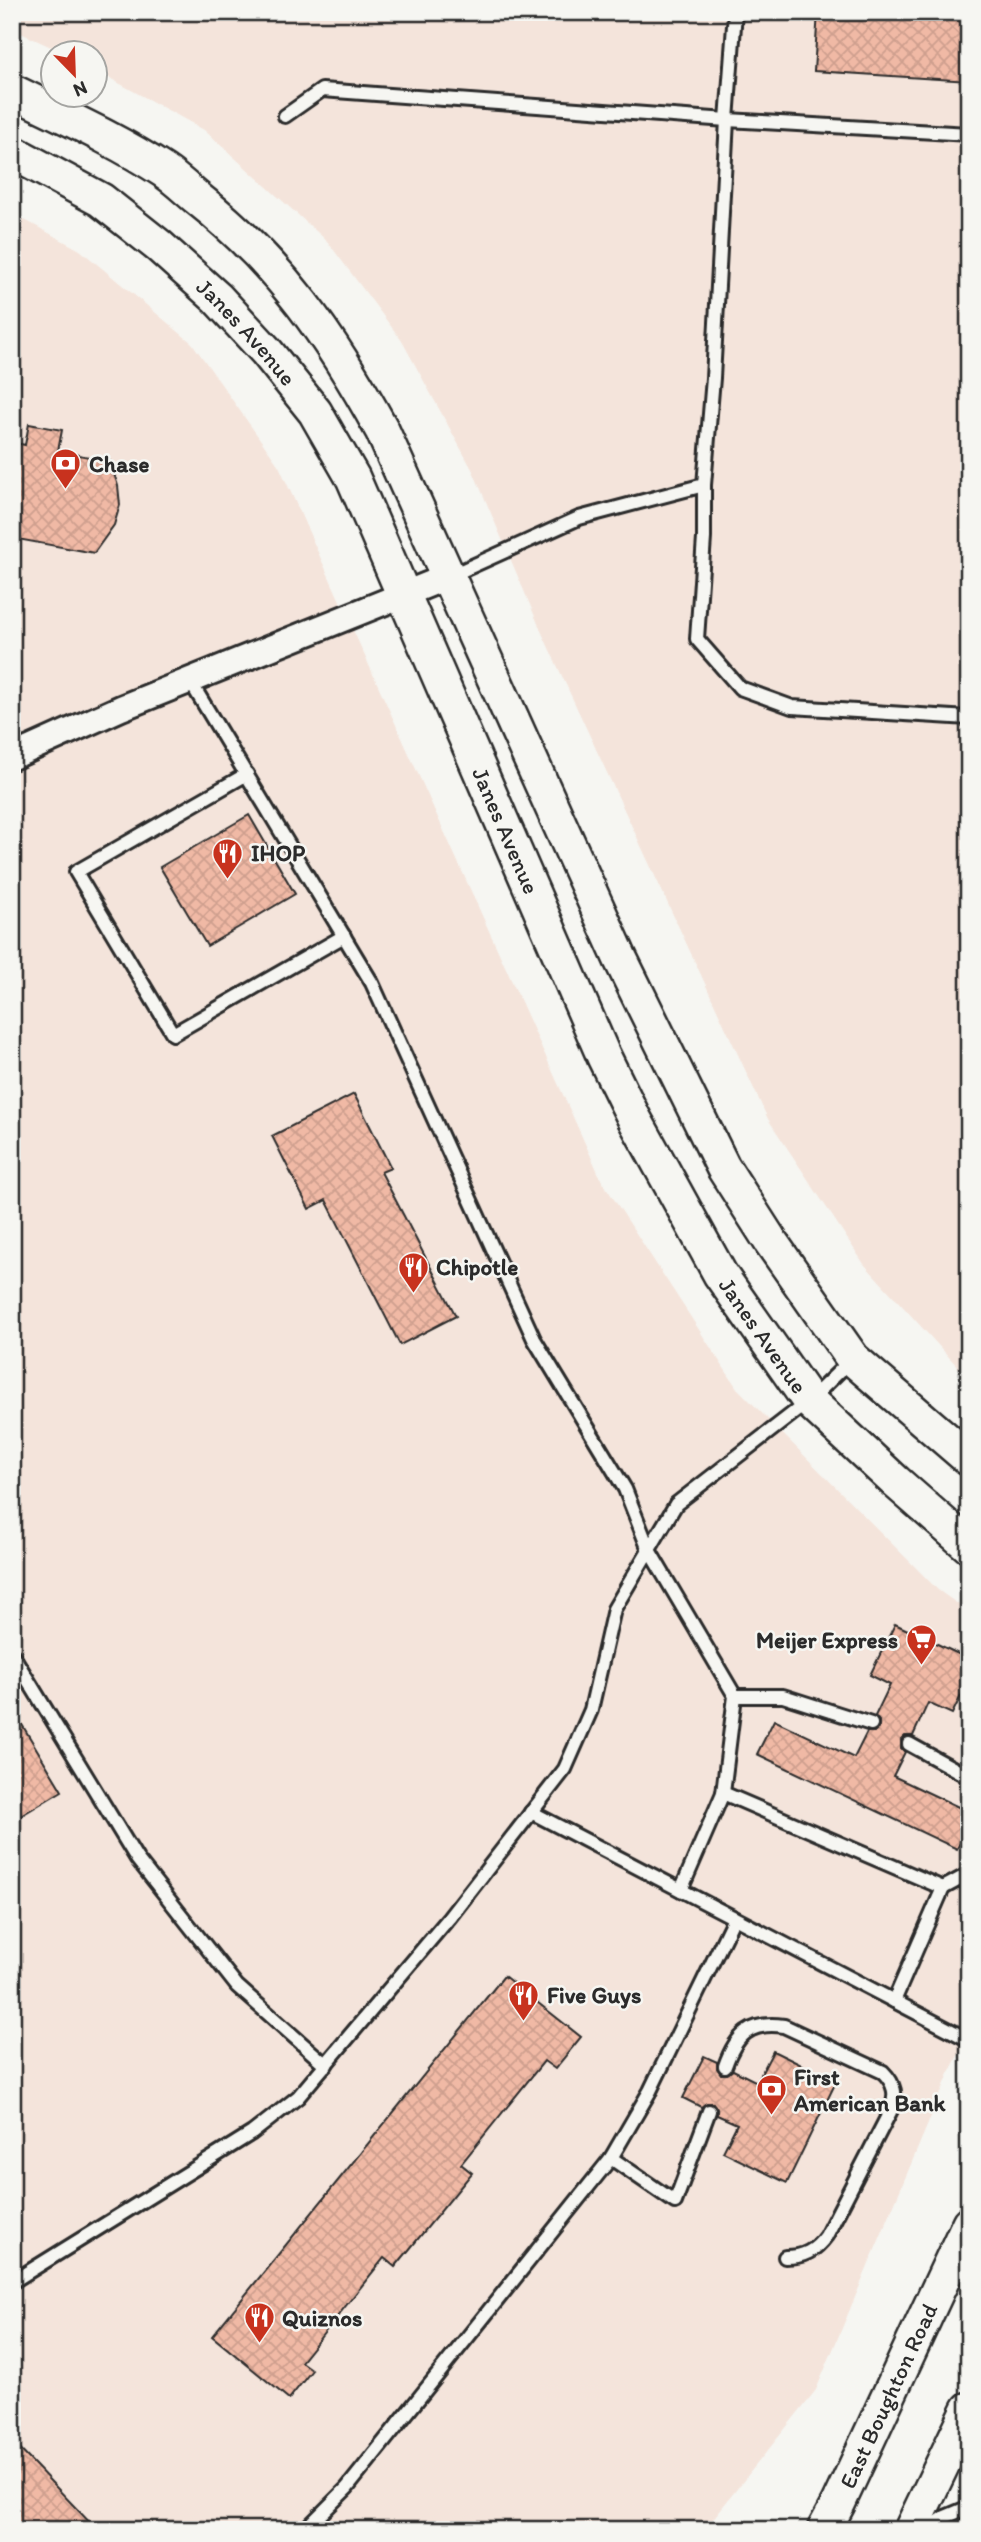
<svg xmlns="http://www.w3.org/2000/svg" width="981" height="2542" viewBox="0 0 981 2542" font-family="Itim,sans-serif">
	<style>
		.built { fill: #f4e4db }
		.building { fill: url(#building-cross-hatch); stroke: #2b2b2b; stroke-width: 2 }
		.lines { fill: none; stroke-linecap: round; stroke-linejoin: round }
		.lane-casing { stroke: #2b2b2b; stroke-width: 18 }
		.street-casing { stroke: #2b2b2b; stroke-width: 30 }
		.secondary-casing { stroke: #2b2b2b; stroke-width: 38 }
		.lane { stroke: #f6f6f2; stroke-width: 12 }
		.street { stroke: #f6f6f2; stroke-width: 24 }
		.secondary { stroke: #f6f6f2; stroke-width: 33 }
		.labels { text-anchor: middle; stroke-width: 5; stroke-linejoin: round; paint-order: stroke }
		.street-label { font-size: 23px; fill: #2b2b2b; stroke: #f6f6f2 }
		.poi-label { font-size: 23px; font-weight: bold; fill: #2b2b2b; stroke: #f6f6f2; text-anchor: start }
	</style>
	<defs>
		<pattern id="building-cross-hatch" width="8" height="8" patternUnits="userSpaceOnUse" patternTransform="scale(1.75)"><rect width="8" height="8" fill="#f0b9a5"/><path d="M0 0l8 8M0 8l8-8" fill="none" stroke="#ce9f8e"/></pattern>
	</defs>
	<rect width="100%" height="100%" fill="#f6f6f2"/>
	<filter id="ink" filterUnits="userSpaceOnUse"><feTurbulence type="fractalNoise" baseFrequency=".0143" numOctaves="2"/><feDisplacementMap in="SourceGraphic" scale="14" xChannelSelector="R" yChannelSelector="G"/><feConvolveMatrix kernelMatrix="1 2 1 2 8 2 1 2 1" color-interpolation-filters="sRGB"/></filter>
	<g filter="url(#ink)">
		<g class="built">
			<path d="M12 12H969V1379L864 1264 768 1119 542 633 473 471 402 341 327 241 204 130 95 70 94 52H62L12 29Z"/>
			<path d="M12 213 80 250 192 343 279 466 602 1181 737 1388 938 1590 969 1612V2035L951 2069 816 2390 704 2530H12Z"/>
		</g>
		<g class="building">
			<path d="M818 12H969V81L814 71Z"/>
			<path d="M29 424 62 430 58 451 110 461 118 486 120 505 114 525 94 553 12 538V462L16 443 25 445Z"/>
			<path d="M249 815 295 894 207 946 160 867Z"/>
			<path d="M354 1094 391 1168 381 1172 456 1316 400 1345 326 1200 309 1209 272 1136Z"/>
			<path d="M895 1624 969 1659V1680L952 1714 928 1703 913 1736H905L901 1740V1748L905 1752 893 1776 969 1812V1824L957 1849 757 1754 774 1720 854 1758 867 1732H874L879 1726V1721L875 1716 890 1685 870 1675Z"/>
			<path d="M12 1708 62 1791 12 1821Z"/>
			<path d="M504 1976 581 2037 555 2069 544 2061 461 2164 472 2173 395 2267 384 2258 301 2362 312 2370 289 2399 212 2336Z"/>
			<path d="M773 2051 836 2082 787 2183 723 2152 737 2124 717 2115V2109L713 2103H707L701 2107 683 2098 704 2056 717 2062V2068L721 2074H727L733 2070 757 2082Z"/>
			<path d="M12 2441 97 2530H12Z"/>
		</g>
		<g class="lines">
			<defs>
				<g id="lane">
					<path d="M735 12 727 120 713 378 704 485V538L697 639 740 688 792 707 969 718"/>
					<path d="M285 116 322 90 727 120 969 134"/>
					<path d="M450 576 579 518 704 485"/>
					<path d="M190 681 372 983 534 1339 625 1489 649 1550 735 1696 723 1793"/>
					<path d="M247 774 76 872 173 1034 344 936"/>
					<path d="M12 1654 137 1859 237 1986 326 2065"/>
					<path d="M735 1696H783L871 1724"/>
					<path d="M909 1744 969 1777"/>
					<path d="M531 1812 969 2040"/>
					<path d="M943 1888 969 1874"/>
					<path d="M681 1890 723 1793 943 1888 894 2001"/>
					<path d="M725 2066C736 2035 750 2021 784 2026L883 2072C895 2084 897 2095 891 2110L826 2236C815 2251 804 2257 785 2257"/>
					<path d="M611 2158 675 2202 709 2111"/>
					<path d="M12 2282 252 2133 298 2097 449 1918 565 1769 591 1710 614 1609 676 1504 809 1401 851 1360"/>
					<path d="M305 2530 347 2488 611 2158 650 2091 734 1918"/>
					<path d="M927 2530 945 2517 969 2507"/>
				</g>
				<path id="street" d="M12 757 121 708 447 577"/>
				<g id="secondary">
					<path d="M12 91C63 116 117 140 164 171 176 179 186 189 197 198 281 264 331 337 382 430L620 958 723 1167 771 1242 853 1359 969 1459"/>
					<path id="s1" d="M12 152 101 200 159 246 217 298 266 351 315 412 353 478 604 1057 634 1118 720 1274 809 1401 896 1482 969 1546"/>
					<path id="s2" d="M824 2530 838 2504 969 2223"/>
					<path d="M911 2530 969 2409"/>
				</g>
			</defs>
			<use href="#lane" class="lane-casing"/>
			<use href="#street" class="street-casing"/>
			<use href="#secondary" class="secondary-casing"/>
			<use href="#lane" class="lane"/>
			<use href="#street" class="street"/>
			<use href="#secondary" class="secondary"/>
		</g>
	</g>
	<defs>
		<symbol id="bank-pin" viewBox="-11 -11 22 30"><path d="M0 17L-7.5 6A9.5 9.5 0 1 1 7.5 6Z" fill="#c8321e" stroke="#f6f6f2"/><path d="M-6-4H6V4H-6ZM0-2.3a2.3 2.3 0 1 0 0 4.6a2.3 2.3 0 1 0 0-4.6Z" fill="#fff"/></symbol>
		<symbol id="restaurant-pin" viewBox="-11 -11 22 30"><path d="M0 17L-7.5 6A9.5 9.5 0 1 1 7.5 6Z" fill="#c8321e" stroke="#f6f6f2"/><path d="M-5-6h1v4h1v-4h1v4h1v-4h1v5L-1.5 .5V6h-2V.5L-5-1ZM5-6V6H3V1.5H1.5Q1.5-4 5-6Z" fill="#fff"/></symbol>
		<symbol id="supermarket-pin" viewBox="-11 -11 22 30"><path d="M0 17L-7.5 6A9.5 9.5 0 1 1 7.5 6Z" fill="#c8321e" stroke="#f6f6f2"/><path d="M-6-5.5h2.5l.6 2H6L4.5 2H-2.5L-4.4-4H-6ZM-1.5 3.2a1.3 1.3 0 1 0 .1 0ZM3 3.2a1.3 1.3 0 1 0 .1 0Z" fill="#fff"/></symbol>
	</defs>
	<g fill-rule="evenodd">
		<use href="#bank-pin" x="48" y="446" width="35" height="47"/>
		<use href="#restaurant-pin" x="210" y="836" width="35" height="47"/>
		<use href="#restaurant-pin" x="396" y="1250" width="35" height="47"/>
		<use href="#supermarket-pin" x="904" y="1622" width="35" height="47"/>
		<use href="#restaurant-pin" x="506" y="1978" width="35" height="47"/>
		<use href="#bank-pin" x="754" y="2072" width="35" height="47"/>
		<use href="#restaurant-pin" x="242" y="2300" width="35" height="47"/>
	</g>
	<g class="labels">
		<g class="street-label">
			<text dy="8" stroke="none"><textPath href="#s1" startOffset="298">Janes Avenue</textPath></text>
			<text dy="8" stroke="none"><textPath href="#s1" startOffset="864">Janes Avenue</textPath></text>
			<text dy="8" stroke="none"><textPath href="#s1" startOffset="1432">Janes Avenue</textPath></text>
			<text dy="8" stroke="none"><textPath href="#s2" startOffset="149">East Boughton Road</textPath></text>
		</g>
		<g class="poi-label">
			<text x="89" y="472">Chase</text>
			<text x="251" y="861">IHOP</text>
			<text x="436" y="1275">Chipotle</text>
			<text x="898" y="1648" text-anchor="end">Meijer Express</text>
			<text x="547" y="2003">Five Guys</text>
			<text x="794" y="2085">First<tspan x="794" dy="26">American Bank</tspan></text>
			<text x="282" y="2326">Quiznos</text>
		</g>
	</g>
	<rect width="981" height="2542" fill="none" stroke="#f6f6f2" stroke-width="42"/>
	<rect x="21" y="21" width="939" height="2500" fill="none" stroke="#2b2b2b" stroke-width="2.5" filter="url(#ink)"/>
	<g transform="translate(74 74) rotate(157)"><circle r="33" fill="#f6f6f2" stroke="#a5a5a2" stroke-width="2"/>
	<path d="M0-5L12 26L0 18L-12 26Z" fill="#c8321e"/>
	<text y="-10" font-size="19" font-weight="bold" text-anchor="middle" fill="#2b2b2b">N</text>
	</g>
</svg>
